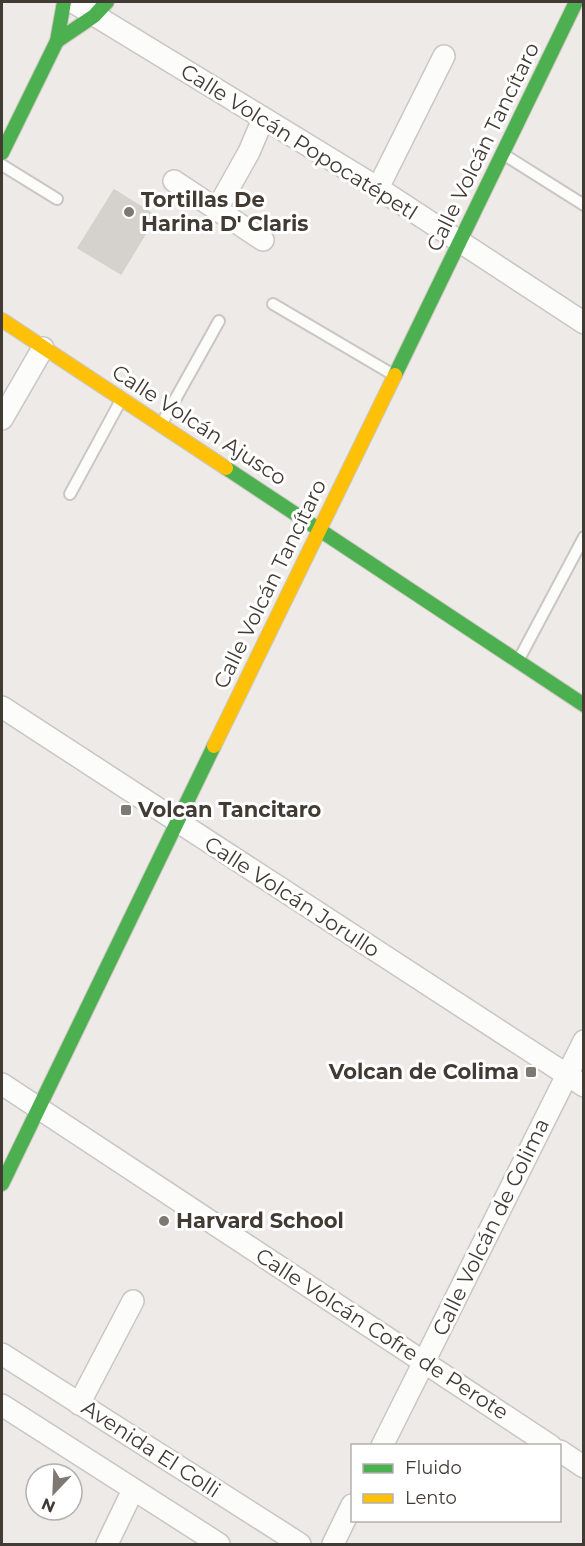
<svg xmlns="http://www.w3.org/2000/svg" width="585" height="1546" viewBox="0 0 585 1546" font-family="Montserrat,sans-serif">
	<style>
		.building { fill: #d5d2ce; stroke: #d5d1cd; stroke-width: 1.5 }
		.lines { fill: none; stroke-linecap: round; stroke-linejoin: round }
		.lane-casing { stroke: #c9c6c3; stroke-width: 14 }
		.street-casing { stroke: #c9c6c3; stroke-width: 24 }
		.fast-casing { stroke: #cdc8c0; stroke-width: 16 }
		.slow-casing { stroke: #cdc8c0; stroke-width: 16 }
		.lane { stroke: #fcfcfb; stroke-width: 10 }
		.street { stroke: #fcfcfb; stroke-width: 21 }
		.fast { stroke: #4caf50; stroke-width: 14 }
		.slow { stroke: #ffc107; stroke-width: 14 }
		.poi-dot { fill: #7e7873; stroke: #fff; stroke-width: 2 }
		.labels { text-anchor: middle; stroke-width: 6; stroke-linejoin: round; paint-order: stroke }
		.street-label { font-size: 21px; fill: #423b34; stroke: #fff }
		.poi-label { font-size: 21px; font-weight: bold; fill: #423b34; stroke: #fff; text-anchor: start }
	</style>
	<rect width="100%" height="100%" fill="#edeae7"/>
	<path class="building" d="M114 190 156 216 121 274 78 248Z"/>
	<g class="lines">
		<defs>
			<g id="lane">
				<path d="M503 154 584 205"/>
				<path d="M2 165 57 199"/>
				<path d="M273 304 392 374"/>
				<path d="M162 423 219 321"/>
				<path d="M70 494 120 402"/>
				<path d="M518 661 584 537"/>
			</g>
			<g id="street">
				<path d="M73 2 378 188 584 323"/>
				<path d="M174 181 263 240"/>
				<path d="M378 188 444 56"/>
				<path d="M217 209 249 152 263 119"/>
				<path d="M2 419 43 348"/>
				<path d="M2 707 584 1086"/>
				<path d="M2 1084 551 1446"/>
				<path d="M2 1354 300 1544"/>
				<path d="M79 1404 133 1301"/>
				<path d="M2 1405 219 1544"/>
				<path d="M382 1446 584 1041"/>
				<path d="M560 1451 584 1467"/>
				<path d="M107 1544 133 1490"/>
				<path d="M333 1544 352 1505"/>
			</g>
			<g id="fast">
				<path d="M57 41 94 16 107 2"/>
				<path d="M2 153 57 41 64 2"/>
				<path d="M395 375 576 2"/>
				<path d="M226 468 584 705"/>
				<path d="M2 1184 214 746"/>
			</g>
			<g id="slow">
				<path d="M2 320 226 468"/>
				<path d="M214 746 395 375"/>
			</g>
		</defs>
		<use href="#lane" class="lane-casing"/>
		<use href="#street" class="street-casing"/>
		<use href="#fast" class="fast-casing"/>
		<use href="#slow" class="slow-casing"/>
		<use href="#lane" class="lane"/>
		<use href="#street" class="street"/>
		<use href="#fast" class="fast"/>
		<use href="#slow" class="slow"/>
	</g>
	<g class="poi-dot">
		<circle cx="129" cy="212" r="6"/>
		<rect x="120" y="804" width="12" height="12" rx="3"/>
		<rect x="525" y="1066" width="12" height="12" rx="3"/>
		<circle cx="164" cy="1221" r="6"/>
	</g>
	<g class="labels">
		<g class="street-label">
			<text transform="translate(299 142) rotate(32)" y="7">Calle Volcán Popocatépetl</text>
			<text transform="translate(483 147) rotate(-64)" y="7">Calle Volcán Tancítaro</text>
			<text transform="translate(199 425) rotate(33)" y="7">Calle Volcán Ajusco</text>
			<text transform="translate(270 584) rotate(-64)" y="7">Calle Volcán Tancítaro</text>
			<text transform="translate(292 897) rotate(33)" y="7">Calle Volcán Jorullo</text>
			<text transform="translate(491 1227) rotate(-64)" y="7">Calle Volcán de Colima</text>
			<text transform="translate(382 1334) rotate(33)" y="7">Calle Volcán Cofre de Perote</text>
			<text transform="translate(151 1449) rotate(33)" y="7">Avenida El Colli</text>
		</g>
		<g class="poi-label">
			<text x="141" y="207">Tortillas De<tspan x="141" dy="24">Harina D' Claris</tspan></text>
			<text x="138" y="817">Volcan Tancitaro</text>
			<text x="519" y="1079" text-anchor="end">Volcan de Colima</text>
			<text x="176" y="1228">Harvard School</text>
		</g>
	</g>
	<rect width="585" height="1546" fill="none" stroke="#423b34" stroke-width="6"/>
	<rect x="351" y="1444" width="210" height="78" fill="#ffffff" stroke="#b3b1ae" stroke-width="1.5"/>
	<rect x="363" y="1464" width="30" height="9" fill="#4caf50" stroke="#b3b1ae" stroke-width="1.5"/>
	<text x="405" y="1474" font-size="18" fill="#423b34">Fluido</text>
	<rect x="363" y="1494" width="30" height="9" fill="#ffc107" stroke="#b3b1ae" stroke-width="1.5"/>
	<text x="405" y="1504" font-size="18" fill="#423b34">Lento</text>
	<g transform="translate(54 1492) rotate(203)"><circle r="28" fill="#ffffff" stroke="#b3b1ae" stroke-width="1.5"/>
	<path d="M0-4.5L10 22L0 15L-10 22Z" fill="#7e7873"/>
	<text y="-9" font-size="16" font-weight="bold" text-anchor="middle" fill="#423b34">N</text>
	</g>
</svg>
